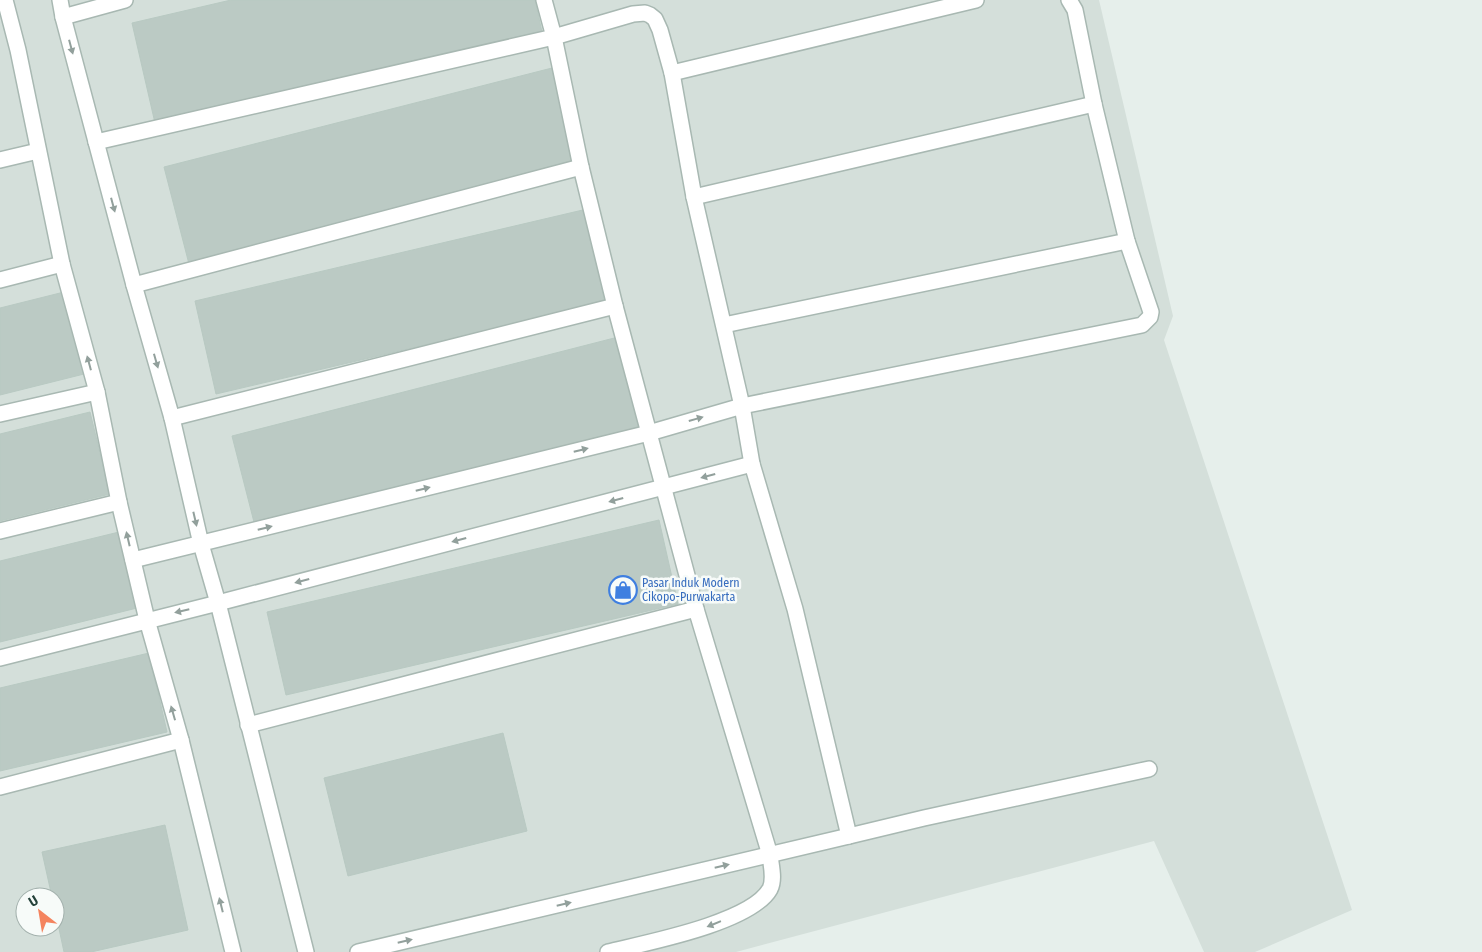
<svg xmlns="http://www.w3.org/2000/svg" width="1482" height="952" viewBox="0 0 1482 952" font-family="'Fira Sans Condensed',sans-serif">
	<style>
		.built { fill: #d4dfda; fill-rule: evenodd }
		.building { fill: #bbcac4; stroke: #b8c9c2 }
		.lines { fill: none; stroke-linecap: round; stroke-linejoin: round }
		.minor-casing { stroke: #a8b8b2; stroke-width: 18 }
		.minor { stroke: #fff; stroke-width: 15 }
		.oneway { fill: #92a09c }
		.labels { text-anchor: middle; stroke-width: 5; stroke-linejoin: round; paint-order: stroke }
		.shop-label { font-size: 12px; fill: #366cbe; stroke: #f7fbf9; text-anchor: start }
	</style>
	<rect width="100%" height="100%" fill="#e6efeb"/>
	<path class="built" d="M0 0H1099L1173 316 1164 340 1352 910 1255 952H1204L1154 841 736 952H0ZM25 897H55V927H25Z"/>
	<g class="building">
		<path d="M231 0H535L542 32 155 123 132 23Z"/>
		<path d="M552 68 577 165 189 264 164 167Z"/>
		<path d="M587 209 608 302 216 394 195 301Z"/>
		<path d="M64 292 84 374 0 395V308Z"/>
		<path d="M622 336 645 426 255 526 232 436Z"/>
		<path d="M90 412 110 494 0 521V434Z"/>
		<path d="M659 520 678 604 286 695 267 612Z"/>
		<path d="M119 532 137 608 0 642V561Z"/>
		<path d="M149 653 167 732 0 771V688Z"/>
		<path d="M503 733 527 831 348 876 324 778Z"/>
		<path d="M165 825 188 930 91 952H64L55 910V897H52L42 852Z"/>
	</g>
	<g class="lines">
		<defs>
			<g id="minor">
				<path d="M5 0 18 50 62 264 97 392 119 502 147 620 181 740 233 952"/>
				<path d="M60 0 63 17 134 285 172 418 201 544 218 603 306 952"/>
				<path d="M544 0 554 37 581 167 615 306 696 609 770 855C771 866 775 879 770 889 751 923 645 943 608 952"/>
				<path d="M63 17 125 0"/>
				<path d="M672 73 976 0"/>
				<path d="M96 142 554 37 633 14 645 13 650 15 655 19 660 30 672 73 694 197 742 406 752 464 795 609 849 836 924 818 1149 769"/>
				<path d="M0 160 38 151"/>
				<path d="M694 197 1094 104"/>
				<path d="M0 280 62 264"/>
				<path d="M134 285 581 167"/>
				<path d="M724 325 1127 241"/>
				<path d="M0 414 97 392"/>
				<path d="M172 418 615 306"/>
				<path d="M0 531 119 502"/>
				<path d="M133 560 649 433 742 406 1142 325 1150 317 1151 312 1127 241 1094 104 1075 10 1069 0"/>
				<path d="M0 658 218 603 752 464"/>
				<path d="M248 725 696 609"/>
				<path d="M0 787 181 740"/>
				<path d="M358 952 849 836"/>
			</g>
		</defs>
		<use href="#minor" class="minor-casing"/>
		<use href="#minor" class="minor"/>
	</g>
	<defs><path id="oneway-solid" d="M-6-.8H1V-3.2L6.5 0L1 3.2V.8H-6Z" transform="scale(1.25)"/></defs>
	<g class="oneway">
		<use href="#oneway-solid" transform="translate(71 47) rotate(75)"/>
		<use href="#oneway-solid" transform="translate(113 205) rotate(75)"/>
		<use href="#oneway-solid" transform="translate(156 361) rotate(74)"/>
		<use href="#oneway-solid" transform="translate(89 363) rotate(-105)"/>
		<use href="#oneway-solid" transform="translate(696 419) rotate(-16)"/>
		<use href="#oneway-solid" transform="translate(581 450) rotate(-14)"/>
		<use href="#oneway-solid" transform="translate(708 476) rotate(165)"/>
		<use href="#oneway-solid" transform="translate(423 489) rotate(-14)"/>
		<use href="#oneway-solid" transform="translate(616 500) rotate(165)"/>
		<use href="#oneway-solid" transform="translate(195 519) rotate(77)"/>
		<use href="#oneway-solid" transform="translate(265 528) rotate(-14)"/>
		<use href="#oneway-solid" transform="translate(128 539) rotate(-103)"/>
		<use href="#oneway-solid" transform="translate(459 540) rotate(165)"/>
		<use href="#oneway-solid" transform="translate(302 581) rotate(165)"/>
		<use href="#oneway-solid" transform="translate(182 611) rotate(167)"/>
		<use href="#oneway-solid" transform="translate(173 713) rotate(-106)"/>
		<use href="#oneway-solid" transform="translate(722 866) rotate(-13)"/>
		<use href="#oneway-solid" transform="translate(564 904) rotate(-13)"/>
		<use href="#oneway-solid" transform="translate(221 905) rotate(-104)"/>
		<use href="#oneway-solid" transform="translate(714 924) rotate(158)"/>
		<use href="#oneway-solid" transform="translate(405 941) rotate(-13)"/>
	</g>
	<defs>
		<symbol id="shop-ring" viewBox="-11 -11 22 22"><circle r="9.5" fill="#f7fbf9" stroke="#3f7fe0" stroke-width="1.5"/><path d="M-5-2.5h2.3a2.7 3.5 0 0 1 5.4 0H5L5.5 6h-11ZM-1.5-2.5h3a1.5 2.3 0 0 0-3 0Z" fill="#3f7fe0"/></symbol>
	</defs>
	<g fill-rule="evenodd">
		<use href="#shop-ring" x="607" y="574" width="32" height="32"/>
	</g>
	<g class="labels">
		<g class="shop-label">
			<text x="642" y="587">Pasar Induk Modern<tspan x="642" dy="14">Cikopo-Purwakarta</tspan></text>
		</g>
	</g>
	<g transform="translate(40 912) rotate(329)"><circle r="24" fill="#f7fbf9" stroke="#a3b1ad"/>
	<path d="M0-4L9 19L0 12L-9 19Z" fill="#f4845f"/>
	<text y="-8" font-size="14" font-weight="bold" text-anchor="middle" fill="#24423a">U</text>
	</g>
</svg>
